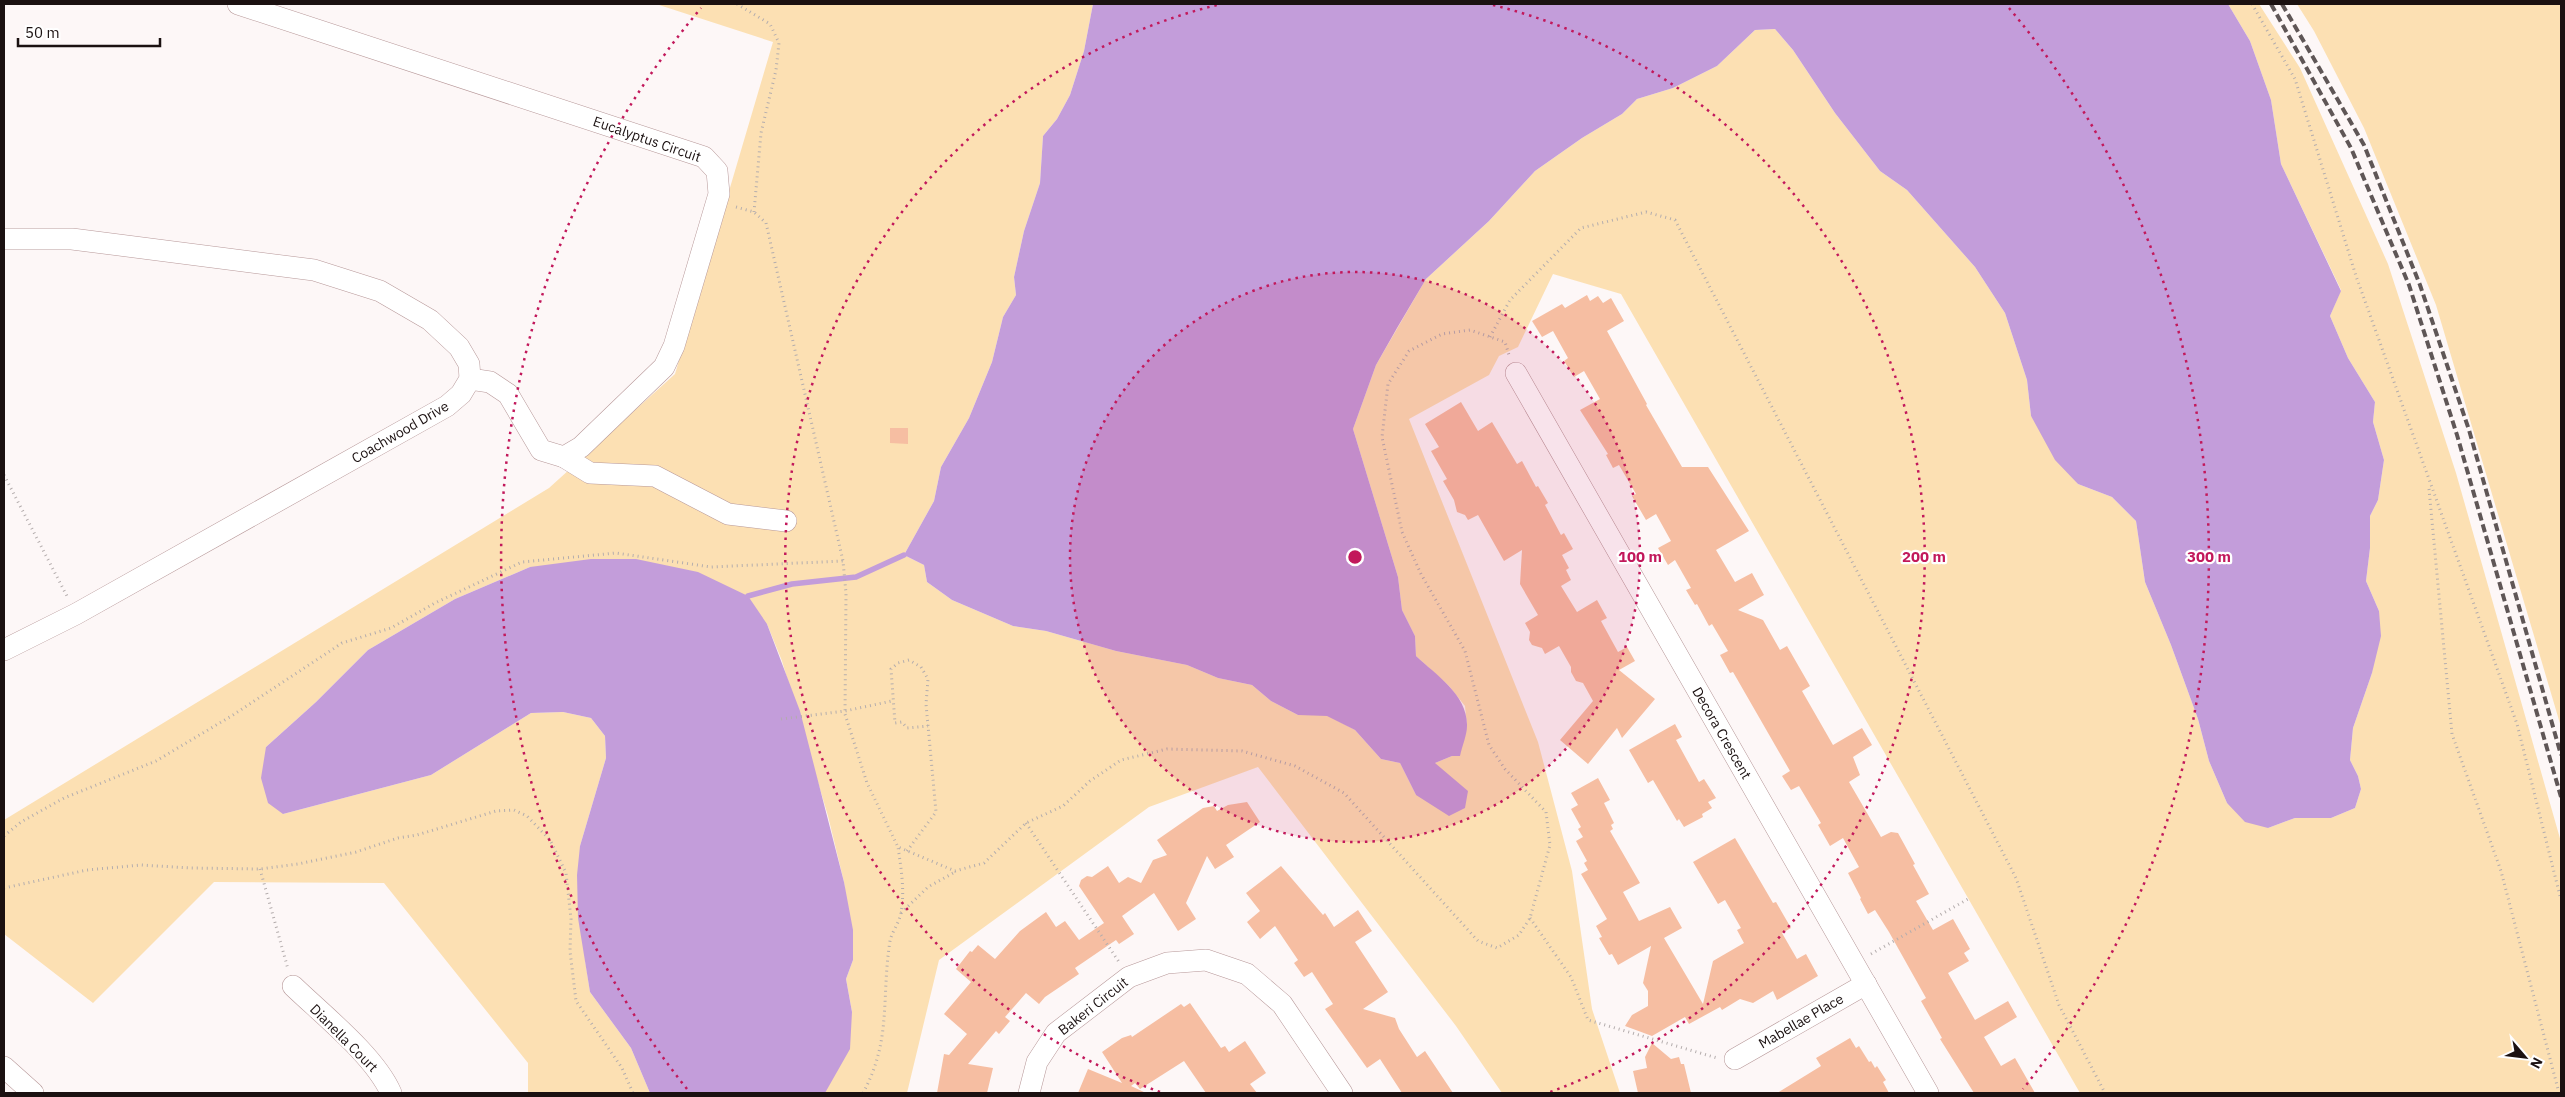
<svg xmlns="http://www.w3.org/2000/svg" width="2565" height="1097" viewBox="0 0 2565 1097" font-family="'IBM Plex Sans',sans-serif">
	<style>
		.green { fill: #fce0b3 }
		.water { fill: #c39dda }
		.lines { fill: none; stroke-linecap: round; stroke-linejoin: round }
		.stream { stroke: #c39dda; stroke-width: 5.5 }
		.building { fill: #f6bea2 }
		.minor-casing { stroke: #b79899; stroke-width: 22 }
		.path { stroke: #b4adad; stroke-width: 3; stroke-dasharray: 1 4; stroke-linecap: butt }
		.minor { stroke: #fff; stroke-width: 21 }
		.rail { stroke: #5f5656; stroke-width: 4; stroke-dasharray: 8 4; stroke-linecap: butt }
		.ring { fill: none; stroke: #c2185b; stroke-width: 2.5; stroke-dasharray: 2.5 5 }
		.labels { text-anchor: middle; stroke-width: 4.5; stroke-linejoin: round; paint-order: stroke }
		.street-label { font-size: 14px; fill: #1b1111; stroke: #fff }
		.centre { fill: #c2185b; stroke: #fff; stroke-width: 2.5 }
		.ring-label { font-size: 15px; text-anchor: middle; font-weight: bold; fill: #c2185b; stroke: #fff; stroke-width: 4.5; stroke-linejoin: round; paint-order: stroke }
	</style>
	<rect width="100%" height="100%" fill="#fdf7f7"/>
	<g class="green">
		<path d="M656 4H1093L1084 51 1070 95 1057 119 1043 136 1040 183 1024 231 1014 277 1016 295 1003 317 992 362 969 418 941 467 934 501 904 555 924 565 927 582 952 600 1013 626 1046 631 1116 651 1187 665 1218 678 1252 685 1271 701 1298 715H1327L1355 730 1381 759 1400 763 1416 795 1435 763 1452 756 1467 726 1465 706 1449 686 1416 656 1415 636 1402 610 1398 577 1353 429 1376 365 1426 279 1489 221 1535 171 1582 138 1622 114 1637 99 1673 88 1717 66 1755 30 1775 29 1793 50 1835 113 1880 171 1907 190 1975 267 2005 313 2027 380 2031 416 2078 484 2112 497 2136 521 2145 582 2171 645 2198 719 2209 761 2227 803 2268 828 2295 818H2331L2355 808 2361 789 2358 776 2350 760 2353 728 2372 673 2379 611 2366 581 2370 548V516L2378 500 2384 460 2373 422 2375 402 2348 358 2330 316 2341 290 2281 164 2271 100 2250 41 2228 4H2259L2300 68 2388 264 2456 473 2561 842V1093H2080L1621 294 1553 274 1518 347 1499 356 1489 375 1409 419 1538 742 1572 871 1592 1009 1620 1093H1502L1456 1026 1258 767 1149 807 939 960 907 1093H825L852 1012 846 979 853 960 844 882 828 816 782 661 767 624 530 567 455 599 368 650 316 702 266 747 283 814 431 775 531 713 563 712 591 718 605 736 606 758 580 846 585 960 590 992 631 1048 650 1093H528V1063L384 883 214 882 93 1003 4 934V820L549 488 675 374 773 42Z"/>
		<path d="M2297 4H2561V727L2436 305 2364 128 2314 31Z"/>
	</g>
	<g class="water">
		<path d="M1093 4H2228L2250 41 2271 100 2281 164 2341 291 2330 316 2348 358 2375 402 2373 422 2384 460 2378 500 2370 516V548L2366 581 2379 611 2381 636 2372 673 2353 728 2350 760 2358 776 2361 789 2355 808 2331 818H2295L2268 828 2245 822 2227 803 2209 761 2198 719 2171 645 2145 582 2136 521 2112 497 2078 484 2055 460 2031 416 2027 380 2005 313 1975 267 1907 190 1880 171 1835 113 1793 50 1775 29 1755 30 1717 66 1673 88 1637 99 1622 114 1582 138 1535 171 1489 221 1426 279 1397 328 1376 365 1353 429 1398 577 1402 610 1415 636 1416 656C1436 675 1468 695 1467 726 1467 735 1462 746 1460 756H1452L1435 763 1468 791 1465 808 1449 816 1416 795 1400 763 1381 759 1355 730 1327 716 1298 715 1271 701 1252 685 1218 678 1187 665 1116 651 1046 631 1013 626 952 600 927 582 924 565 904 555 934 501 941 467 969 418 992 362 1003 317 1016 295 1014 277 1024 231 1040 183 1043 136 1057 119 1070 95 1084 51Z"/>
		<path d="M591 559H636L698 572 748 596 767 624 800 711 844 882 853 930V960L846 979 852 1012 850 1049 825 1093H650L631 1048 590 992 578 918 577 875 580 846 606 758 605 736 591 718 563 712 531 713 431 775 283 814 268 803 261 778 266 747 316 702 368 650 455 599 530 567Z"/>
	</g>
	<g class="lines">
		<path class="stream" d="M748 596 792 584 856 577 904 555"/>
	</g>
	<g class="building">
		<path d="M1587 295 1590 301 1598 296 1603 303 1611 298 1624 321 1607 331 1647 404 1646 405 1682 467H1708L1749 531 1716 550 1735 582 1752 573 1764 595 1738 610 1763 620 1780 650 1787 646 1810 686 1802 691 1833 745 1862 728 1872 745 1853 757 1860 775 1849 782 1881 837 1891 832 1898 833 1915 864 1913 865 1929 894 1916 901 1933 930 1953 919 1970 949 1964 953 1969 961 1948 973 1975 1020 2008 1001 2017 1017 1984 1037 2001 1066 2015 1058 2035 1093H1974L1940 1039 1942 1038 1921 1001 1926 998 1889 932 1875 910 1868 914 1860 899 1861 898 1848 873 1859 867 1843 838 1830 846 1818 825 1821 823 1799 786 1791 790 1782 776 1790 771 1733 672 1730 673 1720 655 1728 651 1712 624 1709 626 1697 604 1695 605 1686 590 1691 588 1675 560 1668 565 1658 548 1671 541 1656 514 1646 520 1632 496 1636 494 1619 465 1613 468 1606 455 1608 454 1580 410 1600 399 1584 371 1574 377 1564 361 1568 358 1553 331 1542 337 1532 321 1562 304 1565 308Z"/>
		<path d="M1461 402 1478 431 1492 422 1517 464 1522 461 1536 487 1538 486 1548 503 1545 505 1561 535 1564 533 1573 549 1562 555 1569 568 1566 570 1571 580 1561 586 1577 612 1597 600 1607 618 1601 621 1618 652 1627 647 1635 661 1619 670 1655 699 1622 738 1617 728 1588 764 1560 740 1593 701 1583 683 1576 681 1571 672V667L1559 646 1545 654 1542 648 1532 645 1529 640 1530 632 1525 623 1538 615 1520 584 1522 550 1504 561 1478 515 1468 520 1465 515 1457 512 1454 500 1443 481 1447 479 1431 451 1439 447 1425 424Z"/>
		<path d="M890 428H908V444L890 443Z"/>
		<path d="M1675 724 1682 737 1676 740 1699 782 1704 779 1716 798 1708 802 1712 808 1702 814 1703 817 1684 827 1679 819 1677 821 1653 780 1648 783 1629 750Z"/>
		<path d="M1598 778 1610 800 1604 803 1614 823 1611 825 1613 829 1610 831 1640 883 1623 892 1639 921 1670 907 1682 928 1664 938 1703 1004 1713 961 1744 943 1737 930 1741 928 1725 900 1718 904 1693 862 1735 838 1773 903 1776 902 1791 928 1782 933 1797 959 1806 954 1818 976 1777 1000 1773 991 1753 1003 1740 999 1722 1010 1720 1007 1689 1024 1685 1017 1652 1036 1625 1026 1632 1015 1648 1006V991L1643 983 1651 946 1618 965 1612 954 1609 955 1599 938 1602 937 1596 926 1607 919 1581 874 1588 870 1584 863 1587 861 1576 841 1583 837 1578 829 1581 827 1571 809 1578 805 1571 793Z"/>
		<path d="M1247 802 1260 822 1226 845 1234 857 1215 869 1207 856 1186 903 1196 919 1178 931 1154 893 1122 916 1134 934 1119 944 1116 940 1075 968 1079 974 1045 997 1039 1004 1026 993 1005 1017 1010 1021 999 1034 996 1031 968 1064 993 1068 987 1093H937L944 1054 949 1055 967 1034 944 1014 971 982 956 969 970 951 972 952 978 945 995 959 1020 931 1046 912 1056 927 1065 921 1079 940 1104 923 1079 886 1081 880 1087 876 1092 877 1108 866 1119 883 1128 877 1141 883 1153 860 1167 855 1157 840 1203 808 1214 806 1217 811 1228 805Z"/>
		<path d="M1281 866 1323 915 1325 913 1334 927 1358 910 1372 931 1355 942 1388 992 1363 1009 1395 1018 1399 1029 1417 1057 1425 1051 1453 1093H1402L1380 1059 1367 1068 1325 1009 1333 1004 1312 972 1304 977 1294 963 1298 960 1275 926 1260 939 1247 922 1260 911 1246 893Z"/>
		<path d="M1190 1003 1221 1048 1225 1046 1229 1052 1245 1041 1266 1073 1250 1084 1257 1093H1206L1184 1061 1140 1089 1135 1083 1131 1086 1146 1093H1078L1088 1069 1122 1083 1102 1052 1122 1038 1131 1035 1132 1037 1181 1004 1184 1007Z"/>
		<path d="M1850 1038 1856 1048 1859 1046 1869 1062 1871 1061 1875 1068 1877 1066 1886 1080 1883 1082 1889 1093H1777L1821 1066 1816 1058Z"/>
		<path d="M1652 1043 1671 1059 1679 1057 1681 1064H1684L1691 1093H1638L1633 1071 1647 1068 1645 1057Z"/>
	</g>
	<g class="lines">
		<defs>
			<g id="minor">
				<path d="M238 4 704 157 717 171 719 194 674 346 664 367 581 447 564 457 541 450 508 394 490 382 470 379"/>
				<path d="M4 239H72L314 270 380 291 430 320 459 347 469 364 470 379 461 394 447 406 76 614 4 650"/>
				<path d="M1516 373 1928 1093"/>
				<path d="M564 457 590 473 655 476 728 514 786 521"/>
				<path d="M293 986C323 1015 375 1056 391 1093"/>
				<path d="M1735 1059 1866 984"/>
				<path d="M4 1067 33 1093"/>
				<path d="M1029 1093 1037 1062 1056 1033 1129 977 1167 963 1206 960 1247 974 1282 1004 1342 1093"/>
			</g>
		</defs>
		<use href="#minor" class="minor-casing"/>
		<g class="path">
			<path d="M737 4 770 24 779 43 776 70 761 133 754 212"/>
			<path d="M2252 4 2295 79 2356 276 2517 724 2561 900"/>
			<path d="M736 207 754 212 766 223 843 561 846 593 845 714 867 783 898 847 955 871 984 863 1026 823 1063 806 1090 781 1121 760 1167 749 1242 751 1295 766 1344 793 1478 941 1497 948 1519 935 1530 918 1550 845 1546 812 1505 769 1489 745 1465 651 1421 574 1402 532 1382 437 1388 384 1409 351 1442 334 1470 330 1505 342 1509 355"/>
			<path d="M1490 337 1510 300 1581 228 1646 212 1675 220 2016 878 2059 1005 2105 1093"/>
			<path d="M4 475 68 598"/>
			<path d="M2429 489 2452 734 2501 871 2559 1093"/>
			<path d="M781 719 845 711 892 701"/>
			<path d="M1026 823 1119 962"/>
			<path d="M4 836 21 822 64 798 156 761 233 715 342 643 391 628 435 603 522 562 616 553 711 567 843 561"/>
			<path d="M907 851 936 812 926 704 928 679 921 667 909 660 898 663 891 669 895 723 902 722 907 728 928 726"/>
			<path d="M260 869 288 969"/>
			<path d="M4 888 87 870 141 865 191 868 260 869 298 864 356 852 398 838 417 835 496 811 514 810 527 816 550 840 566 873 571 919 570 951 576 1001 622 1068 633 1093"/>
			<path d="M901 913 928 887 955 872"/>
			<path d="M1530 918 1571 977 1588 1020 1717 1058"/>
			<path d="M1871 954 1968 899"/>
			<path d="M863 1093C892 1040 881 998 890 941 892 931 900 922 901 912 905 891 901 868 898 847"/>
		</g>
		<use href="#minor" class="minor"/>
		<g class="rail">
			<path d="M2271 4 2351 148 2409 285 2457 435 2561 797"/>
			<path d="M2282 4 2364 145 2420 285 2469 430 2561 755"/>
		</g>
	</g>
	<circle cx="1355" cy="557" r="285" fill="#c2185b" fill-opacity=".12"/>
	<g class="ring">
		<circle cx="1355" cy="557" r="285"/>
		<path d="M1160 1092A569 569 0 0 1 1217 5M1493 5A569 569 0 0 1 1550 1092"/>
		<path d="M687 1089A854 854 0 0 1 701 8M2009 8A854 854 0 0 1 2023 1089"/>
	</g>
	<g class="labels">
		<g class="street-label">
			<text transform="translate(647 139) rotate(19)" y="5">Eucalyptus Circuit</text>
			<text transform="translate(400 432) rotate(-30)" y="5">Coachwood Drive</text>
			<text transform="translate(1722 733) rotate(60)" y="5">Decora Crescent</text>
			<text transform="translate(1093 1006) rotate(-38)" y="5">Bakeri Circuit</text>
			<text transform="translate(1801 1021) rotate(-30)" y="5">Mabellae Place</text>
			<text transform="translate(344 1038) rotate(45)" y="5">Dianella Court</text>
		</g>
	</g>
	<circle cx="1355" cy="557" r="8" class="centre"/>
	<g class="ring-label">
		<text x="1640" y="562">100 m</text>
		<text x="1924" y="562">200 m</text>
		<text x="2209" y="562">300 m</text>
	</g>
	<rect width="2565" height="1097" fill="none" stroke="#1b1111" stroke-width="10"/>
	<g transform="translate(2525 1057) rotate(118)" stroke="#ffffff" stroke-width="4" paint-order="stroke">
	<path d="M0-4L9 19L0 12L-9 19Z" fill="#1b1111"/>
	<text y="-8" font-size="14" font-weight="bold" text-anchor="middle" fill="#1b1111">N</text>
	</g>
	<path d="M18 38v8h142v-8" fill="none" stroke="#1b1111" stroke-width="2.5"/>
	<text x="25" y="38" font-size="15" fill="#1b1111" stroke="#ffffff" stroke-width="4" paint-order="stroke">50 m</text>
</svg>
